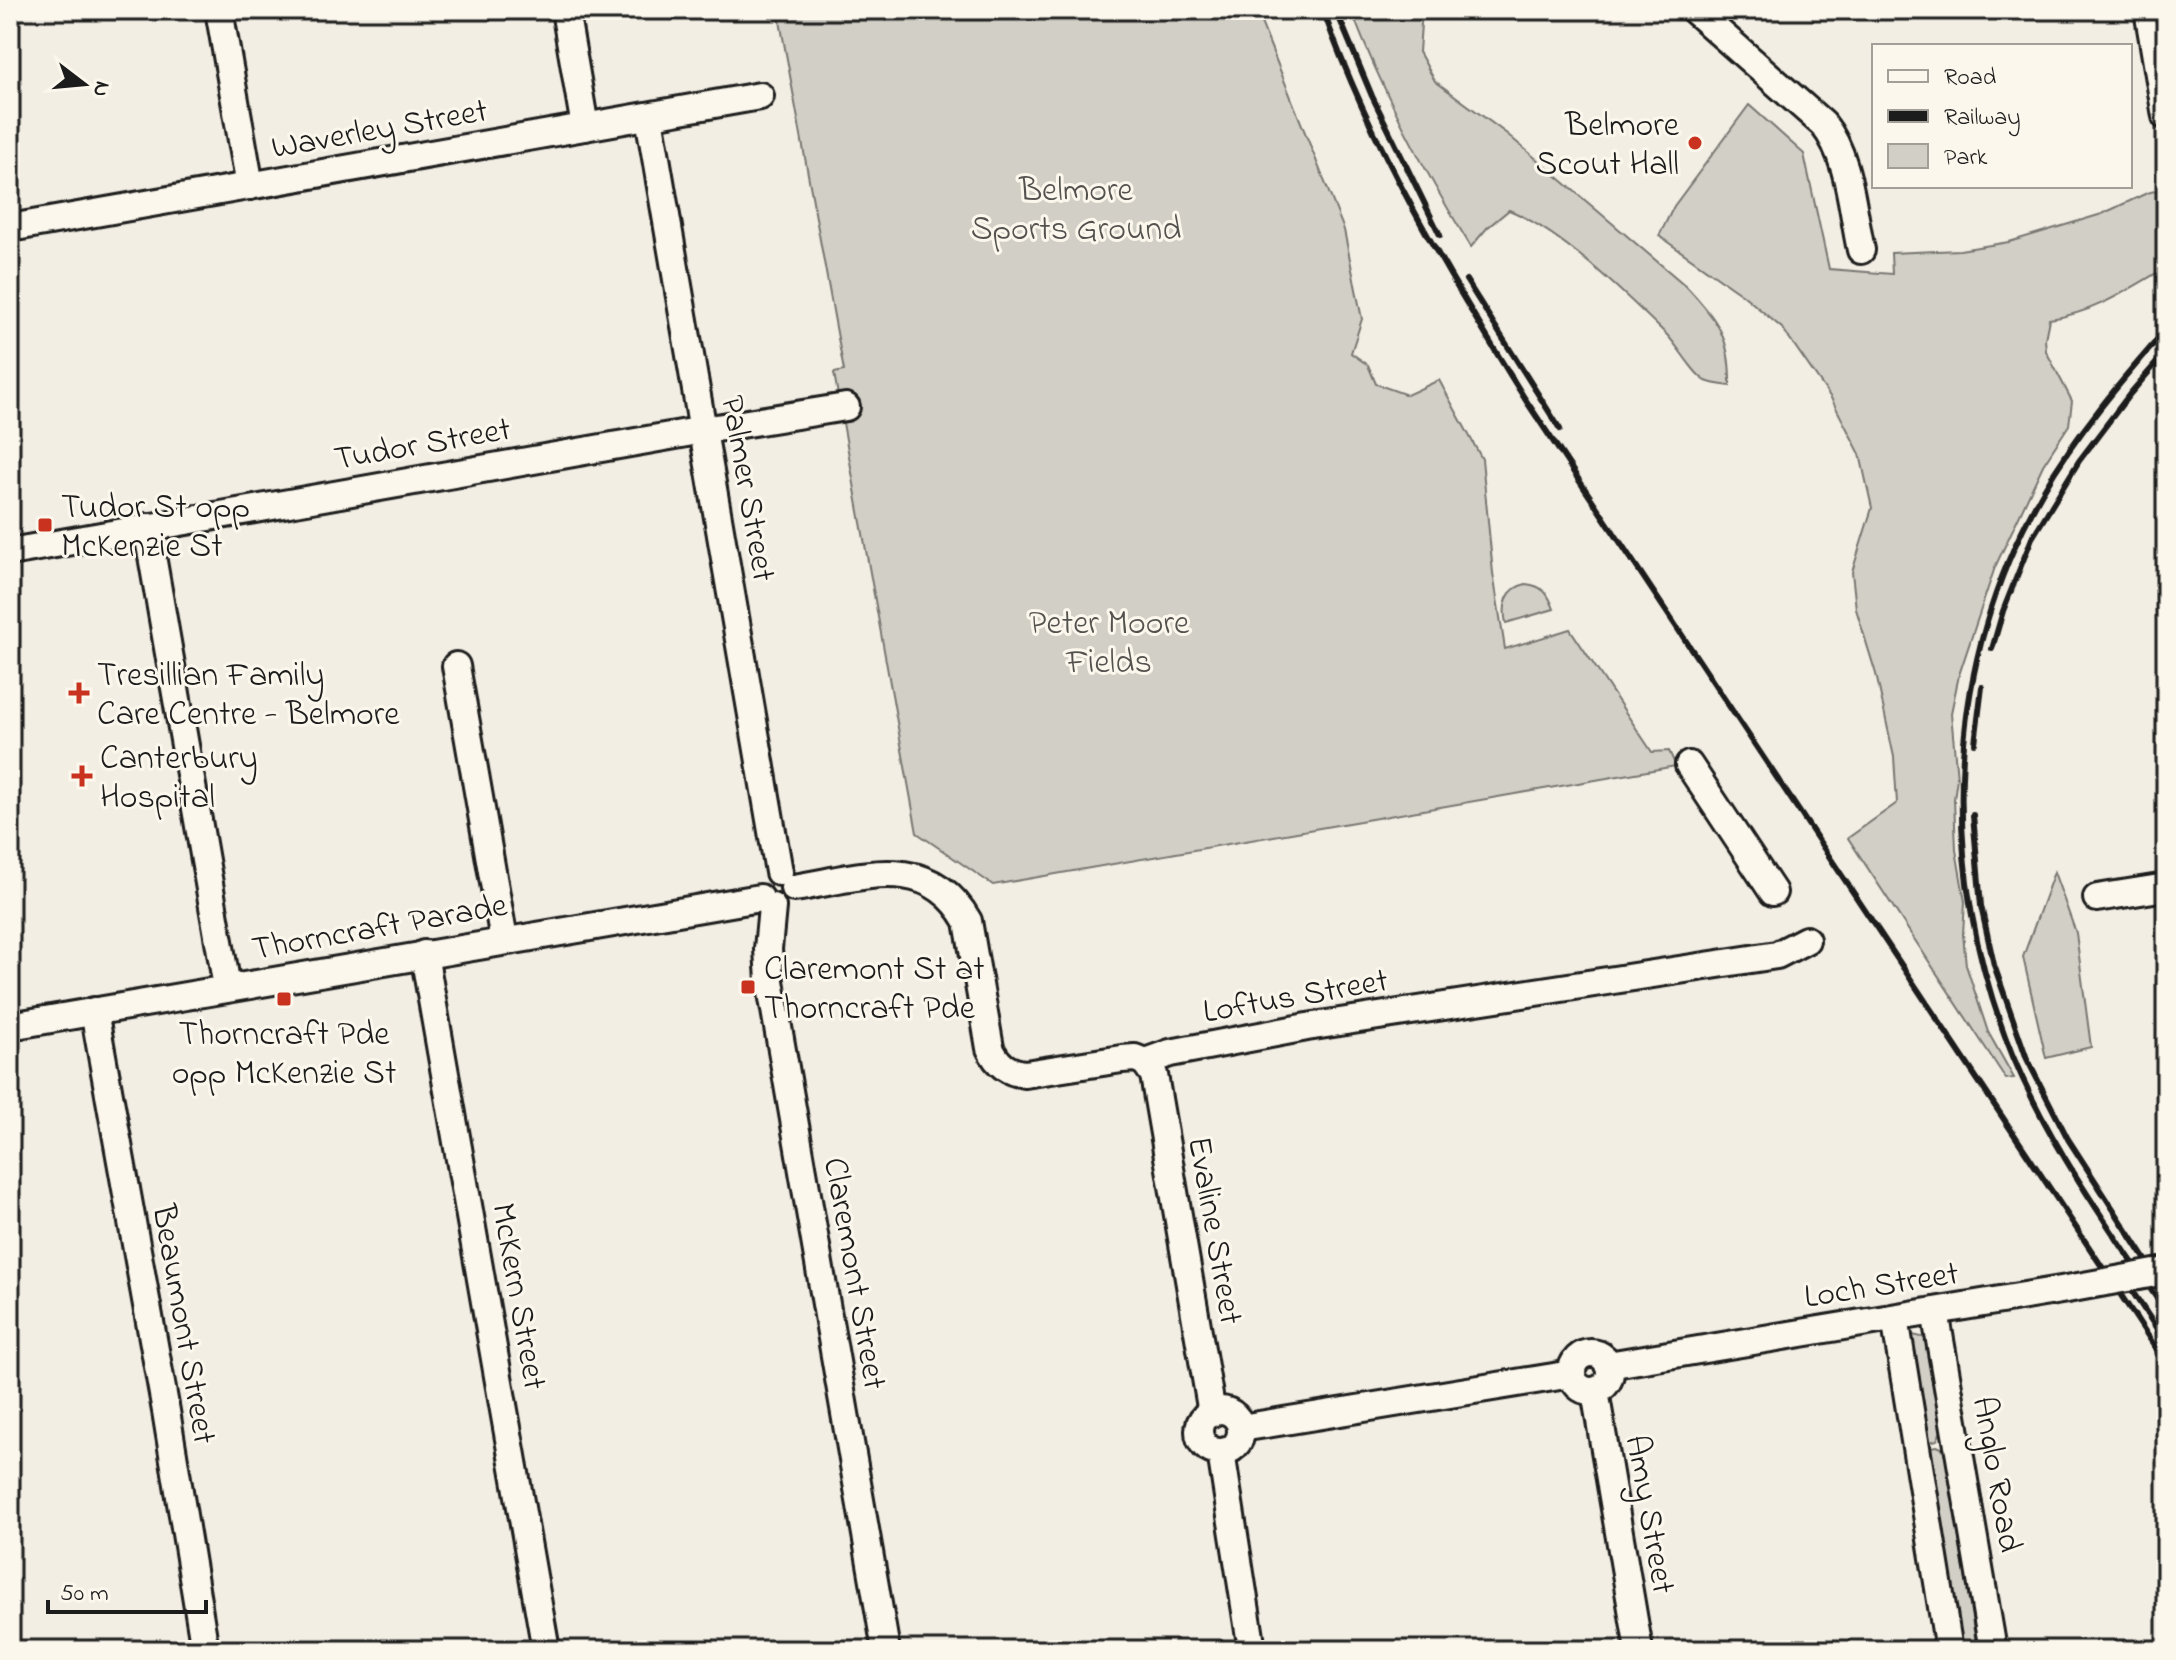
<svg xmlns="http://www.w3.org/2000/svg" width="2176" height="1660" viewBox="0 0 2176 1660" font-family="'Indie Flower',sans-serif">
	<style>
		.green { fill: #d2cfc6; stroke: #777671; stroke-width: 2 }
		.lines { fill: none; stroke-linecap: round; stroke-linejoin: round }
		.minor-casing { stroke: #1c1c1c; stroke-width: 32 }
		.minor { stroke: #fbf7ec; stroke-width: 26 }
		.rail { stroke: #1c1c1c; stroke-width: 6 }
		.minor-bridge-casing { stroke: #1c1c1c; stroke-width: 32; stroke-linecap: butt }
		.minor-bridge { stroke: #fbf7ec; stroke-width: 26 }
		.poi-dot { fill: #c8321e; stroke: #fbf7ec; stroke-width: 3 }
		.labels { text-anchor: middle; stroke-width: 6; stroke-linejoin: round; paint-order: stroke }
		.poi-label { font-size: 34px; fill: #1c1c1c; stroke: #fbf7ec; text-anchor: start }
		.street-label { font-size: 34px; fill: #1c1c1c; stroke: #fbf7ec }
		.park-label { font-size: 34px; fill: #53524f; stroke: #fbf7ec }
	</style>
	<rect width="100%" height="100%" fill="#f2eee4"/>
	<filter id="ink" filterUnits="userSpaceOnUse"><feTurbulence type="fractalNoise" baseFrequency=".0125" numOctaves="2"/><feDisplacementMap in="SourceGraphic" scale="16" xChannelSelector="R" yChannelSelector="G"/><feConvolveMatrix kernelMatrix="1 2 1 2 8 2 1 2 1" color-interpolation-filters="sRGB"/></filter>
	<g filter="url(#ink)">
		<g class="green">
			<path d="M778 10H1256L1344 230 1362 319 1351 353 1368 365 1376 384 1407 395 1439 380 1482 459 1493 573 1505 649 1570 629 1652 752 1669 751 1676 766 993 885 917 833 834 373 844 371Z"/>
			<path d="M1351 10H1422L1419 52 1435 81 1507 134 1686 286C1718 320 1731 338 1730 386 1723 385 1713 384 1706 381 1694 375 1678 346 1667 335 1625 294 1562 232 1509 210L1487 228 1471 247C1424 171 1383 93 1351 10Z"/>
			<path d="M1749 105 1804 154 1829 269 1892 274 1891 253 1960 250 2009 242 2102 214 2147 193 2166 188 2165 268C2128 290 2092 314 2049 319L2045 339 2046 351 2072 401 2069 425 2043 465 1995 567 1959 675 1951 713 1957 778 1954 799 1956 850 1965 902 1963 934 1966 965 1988 1032 2014 1078 2006 1079 1848 838 1897 803 1894 757 1876 674 1856 609 1852 572 1872 508 1860 454 1831 398 1783 329 1743 295 1659 236 1674 206Z"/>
			<path d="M1526 584C1543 586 1548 593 1554 609L1506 623C1502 606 1506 588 1526 584Z"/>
			<path d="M2054 872 2076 933 2091 1047 2046 1058 2023 957Z"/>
			<path d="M1913 1335 1926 1338 1928 1345 1941 1431 1937 1440 1930 1442 1926 1440 1909 1341Z"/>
			<path d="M1937 1446 1944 1449 1946 1456 1977 1650H1959L1927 1452 1931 1447Z"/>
		</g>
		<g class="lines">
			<defs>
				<g id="minor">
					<path d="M219 10 250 186"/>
					<path d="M565 10 585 127"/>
					<path d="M1694 10 1823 124C1850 157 1852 210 1861 250"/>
					<path d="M2148 10 2166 116"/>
					<path d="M649 117 779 872"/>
					<path d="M10 228 760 96"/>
					<path d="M147 527 227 987"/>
					<path d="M10 552 704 430 846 407"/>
					<path d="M456 666 504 940"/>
					<path d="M1689 765 1773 892"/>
					<path d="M794 888C859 878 928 850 968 921L990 1048C997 1064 1007 1072 1025 1074L1122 1059 1135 1058 1145 1062 1170 1053 1307 1027 1777 955 1806 940"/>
					<path d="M2097 898 2166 887"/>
					<path d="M772 907 768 949 770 981 886 1650"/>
					<path d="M424 954 546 1650"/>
					<path d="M94 1011 166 1411 205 1650"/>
					<path d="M10 1026 760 898"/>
					<path d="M1145 1062 1154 1075 1156 1087 1212 1413"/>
					<path d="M1935 1311 1993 1650"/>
					<path d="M1895 1318 1949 1650"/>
					<circle cx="1591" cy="1372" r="19"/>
					<path d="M1608 1365 2067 1289"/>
					<path d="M1595 1391 1639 1650"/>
					<circle cx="1220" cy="1431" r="21"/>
					<path d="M1241 1428 1572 1374"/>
					<path d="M1221 1452 1252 1650"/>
				</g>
			</defs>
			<use href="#minor" class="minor-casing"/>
			<use href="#minor" class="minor"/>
			<g class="rail">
				<path d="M1323 10C1372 148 1448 275 1525 399L2166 1363"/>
				<path d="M1336 10 1372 96 1440 235"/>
				<path d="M1466 280 1560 429"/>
				<path d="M2166 330C2121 381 2076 434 2042 493 1946 661 1939 857 2005 1036 2042 1136 2107 1224 2166 1312"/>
				<path d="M1992 649 2003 611 2032 538 2079 461 2129 395 2166 352"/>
				<path d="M1975 743 1982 687"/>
				<path d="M1973 815 1981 906 1994 965 2027 1059 2068 1139 2166 1291"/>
				<path d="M2126 1282 2159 1332"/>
			</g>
			<defs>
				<path id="minor-bridge" d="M2067 1289 2166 1271"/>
			</defs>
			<use href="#minor-bridge" class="minor-bridge-casing"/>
			<use href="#minor-bridge" class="minor-bridge"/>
		</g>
	</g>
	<g class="poi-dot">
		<circle cx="1695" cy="143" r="8"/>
		<rect x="37" y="517" width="16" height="16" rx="4"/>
		<path d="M75 681h8v8h8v8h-8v8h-8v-8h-8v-8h8z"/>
		<path d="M78 764h8v8h8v8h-8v8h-8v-8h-8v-8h8z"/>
		<rect x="740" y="979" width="16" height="16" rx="4"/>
		<rect x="276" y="991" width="16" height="16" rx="4"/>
	</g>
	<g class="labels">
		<g class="poi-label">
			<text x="1679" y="135" text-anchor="end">Belmore<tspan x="1679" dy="39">Scout Hall</tspan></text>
			<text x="61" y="517">Tudor St opp<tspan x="61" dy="39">McKenzie St</tspan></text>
			<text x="97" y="685">Tresillian Family<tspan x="97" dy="39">Care Centre - Belmore</tspan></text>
			<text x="100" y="768">Canterbury<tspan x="100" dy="39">Hospital</tspan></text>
			<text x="764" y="979">Claremont St at<tspan x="764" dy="39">Thorncraft Pde</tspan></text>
			<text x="284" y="1044" text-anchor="middle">Thorncraft Pde<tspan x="284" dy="39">opp McKenzie St</tspan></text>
		</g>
		<g class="street-label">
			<text transform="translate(379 127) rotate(-10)" y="12">Waverley Street</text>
			<text transform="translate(422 442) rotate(-10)" y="12">Tudor Street</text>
			<text transform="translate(750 488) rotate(80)" y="12">Palmer Street</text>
			<text transform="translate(379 925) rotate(-10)" y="12">Thorncraft Parade</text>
			<text transform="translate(1295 994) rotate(-10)" y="12">Loftus Street</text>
			<text transform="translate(1217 1230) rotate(80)" y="12">Evaline Street</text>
			<text transform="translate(857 1273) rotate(80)" y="12">Claremont Street</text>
			<text transform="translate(1881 1283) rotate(-9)" y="12">Loch Street</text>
			<text transform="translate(521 1296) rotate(80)" y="12">McKern Street</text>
			<text transform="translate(186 1324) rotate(80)" y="12">Beaumont Street</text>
			<text transform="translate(1999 1474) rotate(80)" y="12">Anglo Road</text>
			<text transform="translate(1652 1514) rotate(80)" y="12">Amy Street</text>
		</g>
		<g class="park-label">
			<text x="1076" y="200">Belmore<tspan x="1076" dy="39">Sports Ground</tspan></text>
			<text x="1109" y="633">Peter Moore<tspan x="1109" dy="39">Fields</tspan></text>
		</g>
	</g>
	<rect width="2176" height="1660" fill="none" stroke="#fbf7ec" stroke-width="40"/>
	<rect x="20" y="20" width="2136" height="1620" fill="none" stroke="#1c1c1c" stroke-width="3" filter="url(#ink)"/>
	<rect x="1872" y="44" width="260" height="144" fill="#fbf7ec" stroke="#a29f99" stroke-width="2"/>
	<rect x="1888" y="70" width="40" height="12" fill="#fbf7ec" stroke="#a29f99" stroke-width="2"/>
	<text x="1944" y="84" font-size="24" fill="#1c1c1c">Road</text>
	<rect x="1888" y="110" width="40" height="12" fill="#1c1c1c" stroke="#a29f99" stroke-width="2"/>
	<text x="1944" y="124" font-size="24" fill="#1c1c1c">Railway</text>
	<rect x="1888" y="144" width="40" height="24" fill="#d2cfc6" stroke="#a29f99" stroke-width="2"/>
	<text x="1944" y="164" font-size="24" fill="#1c1c1c">Park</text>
	<g transform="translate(84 84) rotate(106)" stroke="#fbf7ec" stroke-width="6" paint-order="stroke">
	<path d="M0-6L14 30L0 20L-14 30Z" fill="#1c1c1c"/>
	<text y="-12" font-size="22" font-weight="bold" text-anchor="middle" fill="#1c1c1c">N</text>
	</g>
	<path d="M48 1600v12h158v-12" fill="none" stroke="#1c1c1c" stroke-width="4"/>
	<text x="60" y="1600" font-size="24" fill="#1c1c1c" stroke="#fbf7ec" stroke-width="6" paint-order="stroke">50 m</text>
</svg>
